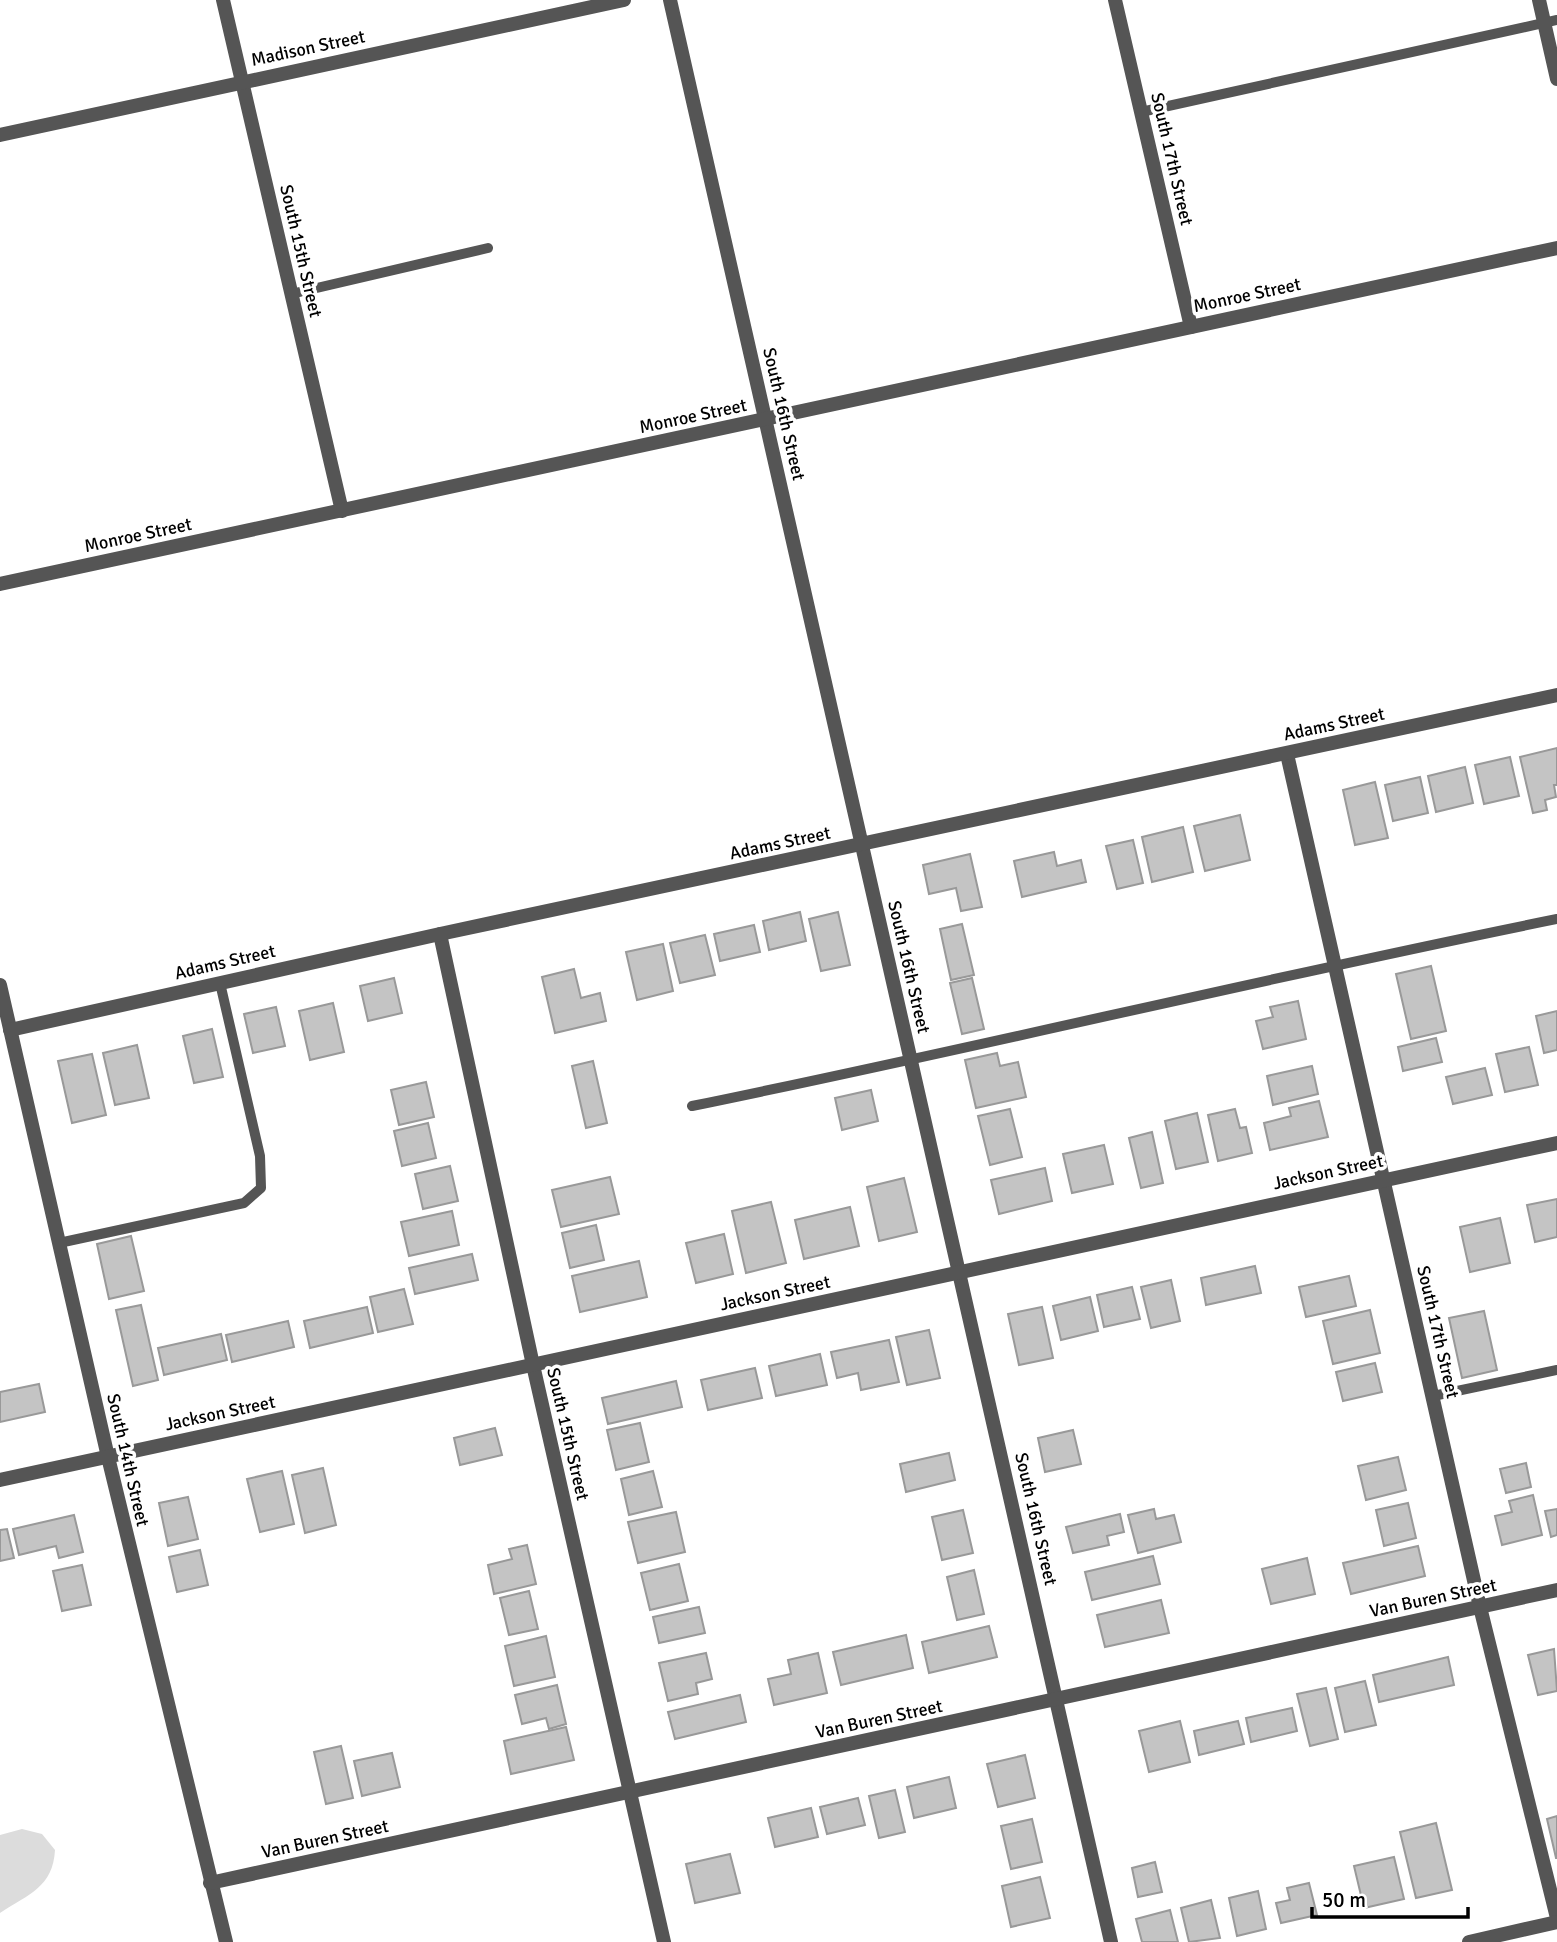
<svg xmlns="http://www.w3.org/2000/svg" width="1557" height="1942" viewBox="0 0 1557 1942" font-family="Signika,sans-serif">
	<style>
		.green { fill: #dcdcdc }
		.building { fill: #c4c4c4; stroke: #999; stroke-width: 2 }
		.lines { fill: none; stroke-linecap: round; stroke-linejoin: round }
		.service { stroke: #555; stroke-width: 10 }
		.minor { stroke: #555; stroke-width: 14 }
		.tertiary { stroke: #555; stroke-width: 14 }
		.labels { text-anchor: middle; stroke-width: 7; stroke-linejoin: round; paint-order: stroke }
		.street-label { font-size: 18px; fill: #000; stroke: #fff }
	</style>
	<rect width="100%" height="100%" fill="#fff"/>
	<path class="green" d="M22 1829 42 1834 55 1850C53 1887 29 1894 0 1913V1835Z"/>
	<g class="building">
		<path d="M1557 748V785H1554L1556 797 1545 800 1547 810 1533 813 1520 757Z"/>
		<path d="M1510 757 1519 796 1484 804 1475 765Z"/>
		<path d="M1465 767 1473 803 1436 812 1428 776Z"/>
		<path d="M1420 777 1428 813 1393 821 1385 785Z"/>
		<path d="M1375 782 1388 838 1355 845 1343 790Z"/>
		<path d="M1240 815 1250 860 1205 871 1194 826Z"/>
		<path d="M1183 827 1193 872 1152 882 1142 837Z"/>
		<path d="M1133 840 1143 883 1117 889 1106 846Z"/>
		<path d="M1054 852 1057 866 1081 860 1086 882 1022 897 1014 861Z"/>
		<path d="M970 854 982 907 961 911 956 888 929 894 923 865Z"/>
		<path d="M800 912 806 941 769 950 763 921Z"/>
		<path d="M838 912 850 965 821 971 809 919Z"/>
		<path d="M962 924 974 975 951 980 940 929Z"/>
		<path d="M754 925 760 952 720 961 714 934Z"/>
		<path d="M705 935 715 975 680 983 670 943Z"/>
		<path d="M663 944 673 991 637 1000 626 952Z"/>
		<path d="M1431 966 1446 1031 1411 1039 1396 974Z"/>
		<path d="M574 969 581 998 600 993 606 1021 555 1033 542 977Z"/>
		<path d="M394 978 402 1013 368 1021 360 986Z"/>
		<path d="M972 978 984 1029 962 1034 950 983Z"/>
		<path d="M1298 1001 1306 1039 1263 1049 1256 1021 1273 1017 1270 1007Z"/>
		<path d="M333 1003 344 1052 310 1060 299 1011Z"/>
		<path d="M276 1007 285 1046 253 1053 244 1014Z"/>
		<path d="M1557 1011V1050L1544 1053 1536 1016Z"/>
		<path d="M212 1029 223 1077 194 1083 183 1036Z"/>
		<path d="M1436 1038 1442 1062 1403 1071 1398 1047Z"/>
		<path d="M137 1045 149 1098 115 1105 103 1053Z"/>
		<path d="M1529 1047 1538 1085 1505 1092 1496 1054Z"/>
		<path d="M997 1053 1000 1066 1018 1062 1026 1097 976 1108 965 1060Z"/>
		<path d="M92 1054 106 1115 72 1123 58 1061Z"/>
		<path d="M593 1061 607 1123 586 1128 572 1066Z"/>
		<path d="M1312 1066 1318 1094 1273 1105 1267 1076Z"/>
		<path d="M1485 1068 1492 1095 1453 1104 1446 1077Z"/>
		<path d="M426 1082 434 1117 399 1125 391 1090Z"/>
		<path d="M871 1090 878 1121 842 1130 835 1098Z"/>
		<path d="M1319 1101 1328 1137 1270 1150 1264 1123 1291 1116 1289 1108Z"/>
		<path d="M1010 1109 1022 1157 990 1165 978 1116Z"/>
		<path d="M1235 1109 1240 1128 1246 1127 1252 1153 1218 1161 1208 1115Z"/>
		<path d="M1197 1113 1208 1162 1176 1169 1165 1121Z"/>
		<path d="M428 1123 436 1158 402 1166 394 1131Z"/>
		<path d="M1152 1132 1163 1183 1141 1188 1129 1138Z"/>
		<path d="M1104 1145 1113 1184 1072 1193 1063 1154Z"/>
		<path d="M450 1166 458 1201 423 1209 415 1174Z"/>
		<path d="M1045 1168 1052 1201 999 1214 991 1180Z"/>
		<path d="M610 1177 619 1214 561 1227 552 1190Z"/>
		<path d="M904 1178 917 1232 879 1241 867 1187Z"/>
		<path d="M1557 1199V1237L1535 1242 1527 1205Z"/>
		<path d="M771 1202 786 1263 746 1273 732 1211Z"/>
		<path d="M850 1207 859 1246 804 1259 795 1220Z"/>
		<path d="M452 1211 459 1245 409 1256 401 1222Z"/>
		<path d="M1500 1218 1510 1263 1470 1272 1460 1227Z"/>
		<path d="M596 1225 604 1260 570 1268 562 1233Z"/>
		<path d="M724 1234 733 1274 696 1283 686 1243Z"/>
		<path d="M131 1236 144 1291 109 1299 97 1244Z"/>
		<path d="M472 1254 478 1280 415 1294 409 1268Z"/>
		<path d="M639 1261 647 1297 580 1312 572 1276Z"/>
		<path d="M1255 1266 1261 1293 1206 1305 1201 1278Z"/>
		<path d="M1349 1276 1356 1306 1306 1317 1299 1287Z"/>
		<path d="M1171 1280 1180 1321 1151 1328 1141 1287Z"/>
		<path d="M1132 1287 1140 1319 1104 1327 1097 1295Z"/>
		<path d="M404 1289 413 1324 378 1332 370 1297Z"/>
		<path d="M1090 1297 1098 1331 1061 1340 1053 1306Z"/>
		<path d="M141 1305 158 1380 133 1386 116 1310Z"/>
		<path d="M367 1307 373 1333 310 1348 304 1321Z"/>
		<path d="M1042 1307 1053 1358 1019 1365 1008 1314Z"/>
		<path d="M1370 1310 1380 1353 1333 1364 1323 1321Z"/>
		<path d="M1484 1311 1497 1370 1462 1378 1449 1318Z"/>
		<path d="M288 1321 294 1347 232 1362 226 1335Z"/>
		<path d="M929 1330 940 1378 907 1385 896 1337Z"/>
		<path d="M221 1334 227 1360 164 1375 158 1348Z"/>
		<path d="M889 1340 899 1382 861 1390 858 1373 837 1378 831 1352Z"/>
		<path d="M820 1354 827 1385 776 1396 769 1366Z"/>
		<path d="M1375 1363 1382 1392 1343 1401 1336 1372Z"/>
		<path d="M755 1368 762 1398 708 1410 701 1380Z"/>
		<path d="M676 1381 682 1407 608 1424 602 1398Z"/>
		<path d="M39 1384 45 1412 0 1422V1392Z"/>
		<path d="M640 1423 649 1462 616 1470 607 1430Z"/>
		<path d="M495 1428 502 1455 460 1465 454 1438Z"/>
		<path d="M1073 1430 1081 1464 1045 1472 1038 1438Z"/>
		<path d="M949 1453 955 1480 906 1492 900 1464Z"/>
		<path d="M1398 1457 1406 1490 1366 1500 1358 1466Z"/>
		<path d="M1526 1463 1531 1487 1506 1493 1500 1469Z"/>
		<path d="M323 1468 336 1525 305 1533 292 1475Z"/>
		<path d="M282 1471 294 1524 260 1532 247 1479Z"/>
		<path d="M653 1471 662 1507 629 1515 621 1479Z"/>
		<path d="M1533 1495 1542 1535 1502 1545 1495 1516 1512 1512 1509 1501Z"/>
		<path d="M188 1497 198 1539 168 1546 159 1503Z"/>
		<path d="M1408 1503 1416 1538 1384 1546 1376 1510Z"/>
		<path d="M1154 1509 1156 1519 1174 1515 1181 1542 1138 1553 1128 1515Z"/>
		<path d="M1557 1509V1535L1551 1537 1545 1511Z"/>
		<path d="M963 1510 973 1553 942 1560 932 1517Z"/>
		<path d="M676 1512 685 1552 638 1563 628 1522Z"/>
		<path d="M1120 1514 1124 1532 1107 1536 1109 1545 1073 1553 1066 1527Z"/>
		<path d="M74 1515 83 1552 59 1558 56 1546 19 1555 13 1529Z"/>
		<path d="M7 1529 14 1558 0 1561V1530Z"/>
		<path d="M527 1545 536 1584 494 1594 488 1565 512 1559 509 1549Z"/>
		<path d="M1418 1546 1425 1576 1351 1594 1343 1563Z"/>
		<path d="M200 1550 208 1585 177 1592 169 1557Z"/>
		<path d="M1153 1556 1160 1584 1092 1600 1085 1572Z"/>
		<path d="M1307 1558 1315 1594 1271 1604 1262 1569Z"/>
		<path d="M679 1564 688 1601 650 1610 641 1573Z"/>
		<path d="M82 1565 91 1605 62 1611 53 1571Z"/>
		<path d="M974 1570 984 1614 957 1620 947 1577Z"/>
		<path d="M529 1591 538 1629 509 1635 500 1598Z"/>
		<path d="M1161 1600 1169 1633 1105 1647 1097 1615Z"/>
		<path d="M699 1607 705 1633 659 1643 653 1617Z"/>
		<path d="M989 1626 997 1657 929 1673 922 1642Z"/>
		<path d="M906 1635 913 1668 841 1685 833 1652Z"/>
		<path d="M546 1636 555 1677 514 1686 505 1646Z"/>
		<path d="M1554 1649 1557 1691 1538 1695 1528 1655Z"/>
		<path d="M706 1653 712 1679 696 1683 698 1694 668 1701 659 1663Z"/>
		<path d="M818 1653 827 1693 774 1705 768 1679 791 1674 788 1660Z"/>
		<path d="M1448 1657 1454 1685 1379 1702 1373 1675Z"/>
		<path d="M1365 1681 1376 1725 1345 1732 1335 1688Z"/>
		<path d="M557 1685 566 1724 549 1729 546 1718 522 1724 515 1695Z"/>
		<path d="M1326 1688 1338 1739 1310 1746 1297 1694Z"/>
		<path d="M740 1695 746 1722 675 1739 668 1712Z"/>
		<path d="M1292 1708 1297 1731 1251 1742 1246 1718Z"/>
		<path d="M1180 1721 1190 1762 1149 1772 1139 1731Z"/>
		<path d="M1238 1721 1244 1744 1199 1755 1194 1731Z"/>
		<path d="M566 1727 574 1760 511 1774 504 1741Z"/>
		<path d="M341 1746 353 1798 326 1804 314 1752Z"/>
		<path d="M392 1753 400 1787 362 1796 354 1761Z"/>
		<path d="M1025 1755 1035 1798 998 1807 987 1764Z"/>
		<path d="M949 1777 956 1808 914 1818 907 1787Z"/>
		<path d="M895 1790 905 1832 879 1838 869 1796Z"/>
		<path d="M858 1798 865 1825 827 1834 820 1807Z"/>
		<path d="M811 1808 818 1837 775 1847 768 1818Z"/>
		<path d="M1557 1816V1858H1556L1547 1819Z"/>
		<path d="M1032 1819 1042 1862 1011 1869 1001 1826Z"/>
		<path d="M1436 1823 1452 1890 1416 1898 1400 1832Z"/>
		<path d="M730 1854 740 1893 695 1903 686 1864Z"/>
		<path d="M1394 1857 1404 1899 1364 1908 1354 1866Z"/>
		<path d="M1155 1862 1162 1892 1138 1897 1132 1868Z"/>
		<path d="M1040 1877 1050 1918 1011 1927 1002 1886Z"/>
		<path d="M1309 1883 1317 1915 1281 1923 1276 1903 1290 1900 1287 1888Z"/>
		<path d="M1258 1891 1266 1929 1237 1936 1229 1898Z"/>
		<path d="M1211 1900 1220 1938 1189 1942 1181 1908Z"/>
		<path d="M1170 1910 1178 1942H1142L1136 1919Z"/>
	</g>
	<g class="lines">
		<g class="service">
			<path d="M1141 112 1557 20"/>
			<path d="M291 294 488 248"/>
			<path d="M692 1106C981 1047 1268 977 1557 919"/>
			<path d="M59 1243 244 1203 261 1188 260 1156 220 983"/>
			<path d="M1433 1396 1557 1370"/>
		</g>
		<g class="minor">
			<path d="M223 0 342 511"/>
			<path d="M670 0 1111 1942"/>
			<path d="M1115 0 1191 327"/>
			<path d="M1539 0 1557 79"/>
			<path d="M0 135 624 0"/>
			<path d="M0 584 1557 248"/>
			<path d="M1287 754 1480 1607 1557 1918"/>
			<path d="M440 934 533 1365 664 1942"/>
			<path d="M0 985 108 1457 226 1942"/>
			<path d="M10 1030 440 934 1557 695"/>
			<path d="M0 1480 1557 1143"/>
			<path d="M210 1883 1557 1590"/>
		</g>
		<path class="tertiary" d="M1469 1942 1557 1922"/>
	</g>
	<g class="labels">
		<g class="street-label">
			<text transform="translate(308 48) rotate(-12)" y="6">Madison Street</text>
			<text transform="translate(1172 159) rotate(77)" y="6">South 17th Street</text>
			<text transform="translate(301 251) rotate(77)" y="6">South 15th Street</text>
			<text transform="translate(1247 295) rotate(-12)" y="6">Monroe Street</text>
			<text transform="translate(784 414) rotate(77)" y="6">South 16th Street</text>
			<text transform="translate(693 416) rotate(-12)" y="6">Monroe Street</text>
			<text transform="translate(138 535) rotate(-12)" y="6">Monroe Street</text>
			<text transform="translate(1334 724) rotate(-12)" y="6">Adams Street</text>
			<text transform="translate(780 843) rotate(-12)" y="6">Adams Street</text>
			<text transform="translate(225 962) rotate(-13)" y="6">Adams Street</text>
			<text transform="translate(909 967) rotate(77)" y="6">South 16th Street</text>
			<text transform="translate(1328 1172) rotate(-12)" y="6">Jackson Street</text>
			<text transform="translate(775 1293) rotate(-12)" y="6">Jackson Street</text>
			<text transform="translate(1438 1332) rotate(77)" y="6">South 17th Street</text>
			<text transform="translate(220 1413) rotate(-12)" y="6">Jackson Street</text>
			<text transform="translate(568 1434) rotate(77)" y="6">South 15th Street</text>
			<text transform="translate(128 1460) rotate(77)" y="6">South 14th Street</text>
			<text transform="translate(1036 1519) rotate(77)" y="6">South 16th Street</text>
			<text transform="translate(1433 1598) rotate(-12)" y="6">Van Buren Street</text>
			<text transform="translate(879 1719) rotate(-12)" y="6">Van Buren Street</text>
			<text transform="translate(325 1839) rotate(-12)" y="6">Van Buren Street</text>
		</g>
	</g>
	<path d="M1312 1907v10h156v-10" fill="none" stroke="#000000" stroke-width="3.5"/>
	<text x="1322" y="1907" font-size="21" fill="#000000" stroke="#ffffff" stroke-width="5" paint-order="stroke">50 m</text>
</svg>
